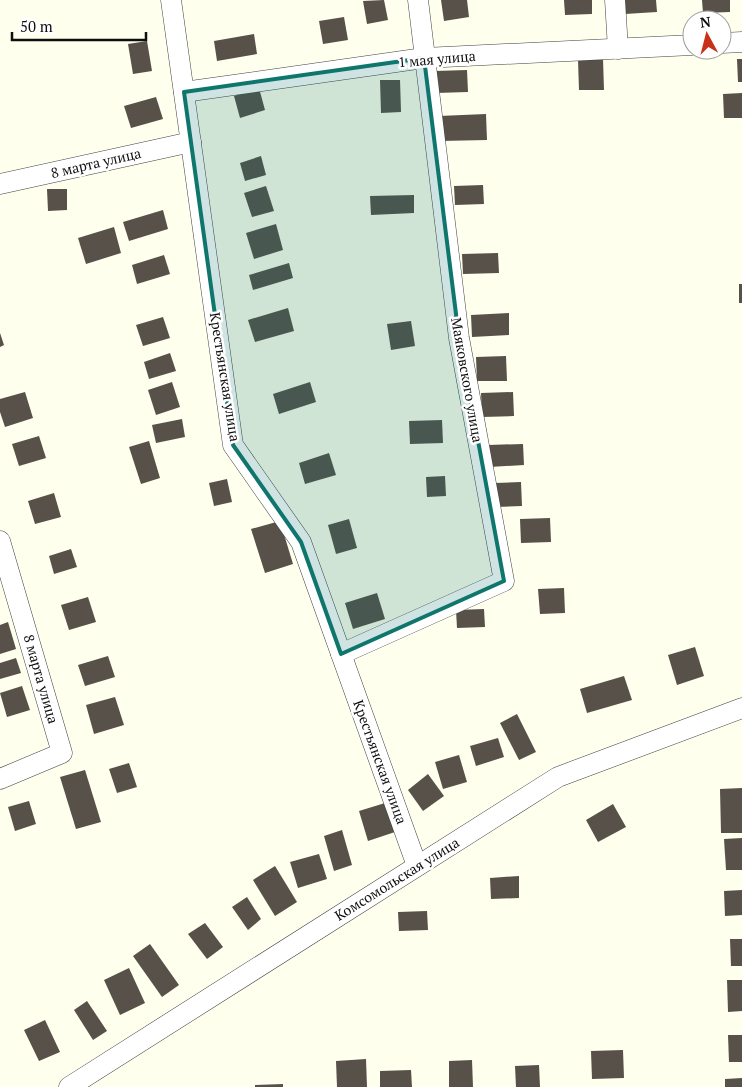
<svg xmlns="http://www.w3.org/2000/svg" width="742" height="1087" viewBox="0 0 742 1087" font-family="'PT Serif',serif">
	<style>
		.building { fill: #575149 }
		.lines { fill: none; stroke-linecap: round; stroke-linejoin: round }
		.minor-casing { stroke: #414141; stroke-width: 21 }
		.minor { stroke: #fff; stroke-width: 20 }
		.marked { fill: #0f766e; fill-opacity: 0.2; stroke: #0f766e; stroke-width: 4; stroke-linejoin: round }
		.labels { text-anchor: middle; stroke-width: 5; stroke-linejoin: round; paint-order: stroke }
		.street-label { font-size: 14px; fill: #0e0e0e; stroke: #fff }
	</style>
	<rect width="100%" height="100%" fill="#ffe"/>
	<g class="building">
		<path d="M384 0 388 20 367 24 363 1Z"/>
		<path d="M441 0H467L469 17 444 21Z"/>
		<path d="M564 0H592V14L565 15Z"/>
		<path d="M625 0H656L657 12 625 14Z"/>
		<path d="M702 0H730V12L703 13Z"/>
		<path d="M344 17 348 40 323 44 319 21Z"/>
		<path d="M254 34 257 54 217 61 214 41Z"/>
		<path d="M147 41 152 71 133 74 128 44Z"/>
		<path d="M603 59 604 90H579L578 60Z"/>
		<path d="M737 59H742V82H738Z"/>
		<path d="M467 70 468 92 436 93 435 71Z"/>
		<path d="M380 80H400L401 112 381 113Z"/>
		<path d="M259 88 265 110 240 118 234 96Z"/>
		<path d="M742 93V118H724L723 94Z"/>
		<path d="M156 97 163 119 131 128 124 106Z"/>
		<path d="M486 114 487 140 440 141 439 116Z"/>
		<path d="M261 156 266 175 245 181 240 163Z"/>
		<path d="M483 185 484 204 455 205 454 186Z"/>
		<path d="M266 186 274 211 252 217 244 193Z"/>
		<path d="M47 189H67V210L48 211Z"/>
		<path d="M414 195V213L371 215 370 196Z"/>
		<path d="M163 210 168 229 129 241 123 222Z"/>
		<path d="M276 224 283 250 254 259 246 233Z"/>
		<path d="M114 227 121 253 86 264 78 238Z"/>
		<path d="M498 253 499 273 463 274 462 254Z"/>
		<path d="M164 255 170 274 137 284 132 265Z"/>
		<path d="M289 263 293 278 253 290 249 275Z"/>
		<rect x="739" y="284" width="3" height="19"/>
		<path d="M288 308 294 331 255 342 248 320Z"/>
		<path d="M509 313V335L472 337 471 315Z"/>
		<path d="M163 317 170 338 143 346 136 325Z"/>
		<path d="M411 321 415 346 391 350 387 324Z"/>
		<path d="M0 333 4 345 0 347Z"/>
		<path d="M170 353 176 371 149 379 144 362Z"/>
		<path d="M506 356 507 381H477L476 357Z"/>
		<path d="M172 382 180 407 156 415 148 390Z"/>
		<path d="M310 382 316 402 279 414 273 394Z"/>
		<path d="M25 392 33 418 5 427 0 412V399Z"/>
		<path d="M513 392 514 416 482 417 481 393Z"/>
		<path d="M182 419 185 437 156 443 152 425Z"/>
		<path d="M442 420 443 443 410 444 409 421Z"/>
		<path d="M39 436 46 458 19 466 12 444Z"/>
		<path d="M149 441 160 478 141 484 129 447Z"/>
		<path d="M523 444 524 465 489 467 488 445Z"/>
		<path d="M329 453 336 475 305 484 299 463Z"/>
		<path d="M445 476 446 496 427 497 426 477Z"/>
		<path d="M227 479 232 502 214 506 209 483Z"/>
		<path d="M521 482 522 506 496 507 495 483Z"/>
		<path d="M54 493 61 517 35 524 28 501Z"/>
		<path d="M550 518 551 542 521 543 520 519Z"/>
		<path d="M349 519 357 548 336 554 328 525Z"/>
		<path d="M280 521 293 564 265 573 251 529Z"/>
		<path d="M71 549 77 567 54 574 49 556Z"/>
		<path d="M564 588 565 613 540 614 538 589Z"/>
		<path d="M377 593 385 619 353 629 345 603Z"/>
		<path d="M88 597 96 622 69 630 61 605Z"/>
		<path d="M484 609 485 627 457 628 456 610Z"/>
		<path d="M8 622 16 649 0 654V625Z"/>
		<path d="M695 647 704 676 677 685 668 655Z"/>
		<path d="M108 656 115 677 85 686 78 665Z"/>
		<path d="M16 658 21 673 0 679V663Z"/>
		<path d="M624 676 632 700 587 713 580 689Z"/>
		<path d="M22 686 30 710 7 717 0 693Z"/>
		<path d="M115 697 124 725 94 734 86 705Z"/>
		<path d="M517 714 536 752 519 760 500 723Z"/>
		<path d="M498 738 504 757 476 766 470 746Z"/>
		<path d="M459 755 467 782 443 789 435 762Z"/>
		<path d="M129 763 137 787 117 793 109 769Z"/>
		<path d="M85 770 101 822 76 829 60 777Z"/>
		<path d="M428 774 444 796 423 811 408 790Z"/>
		<path d="M742 788V833H721L720 789Z"/>
		<path d="M29 801 36 824 15 831 8 807Z"/>
		<path d="M385 803 395 832 368 841 359 811Z"/>
		<path d="M613 804 626 827 598 842 586 820Z"/>
		<path d="M342 830 352 865 334 871 324 836Z"/>
		<path d="M742 838V870H726L724 839Z"/>
		<path d="M319 854 327 879 298 888 290 862Z"/>
		<path d="M275 866 297 902 275 916 253 880Z"/>
		<path d="M519 876V898L491 899 490 878Z"/>
		<path d="M742 890V915L725 916 724 891Z"/>
		<path d="M247 897 261 919 248 930 232 907Z"/>
		<path d="M427 911 428 930 399 931 398 912Z"/>
		<path d="M205 923 223 947 207 959 188 934Z"/>
		<path d="M730 939H742V966H731Z"/>
		<path d="M150 944 179 985 162 997 133 956Z"/>
		<path d="M129 968 145 1003 120 1015 104 980Z"/>
		<path d="M727 980H742V1011L728 1012Z"/>
		<path d="M87 1001 107 1031 93 1040 74 1010Z"/>
		<path d="M45 1020 60 1052 39 1061 24 1030Z"/>
		<path d="M728 1035H742V1062H729Z"/>
		<path d="M623 1050 624 1078 592 1079 591 1051Z"/>
		<path d="M366 1059 367 1087H337L336 1061Z"/>
		<path d="M472 1060 473 1087H449V1061Z"/>
		<path d="M539 1065 540 1087H516L515 1066Z"/>
		<path d="M411 1070 412 1087H380V1071Z"/>
		<path d="M742 1078V1087H725V1079Z"/>
		<path d="M283 1084V1087H255V1085Z"/>
	</g>
	<g class="lines">
		<defs>
			<g id="minor">
				<path d="M171 0 233 445 301 542 417 866"/>
				<path d="M615 0 618 49"/>
				<path d="M722 43 742 42"/>
				<path d="M184 92 424 58 692 45"/>
				<path d="M0 184 191 142"/>
				<path d="M0 541 62 753 0 779"/>
				<path d="M341 654 504 581 459 338 418 0"/>
				<path d="M69 1087 558 777 742 708"/>
			</g>
		</defs>
		<use href="#minor" class="minor-casing"/>
		<use href="#minor" class="minor"/>
	</g>
	<path class="marked" d="M424 58 459 338 504 581 341 654 301 542 233 445 184 92Z"/>
	<g class="labels">
		<g class="street-label">
			<text transform="translate(437 59) rotate(-5)" y="5">1 мая улица</text>
			<text transform="translate(96 163) rotate(-13)" y="5">8 марта улица</text>
			<text transform="translate(225 377) rotate(81)" y="5">Крестьянская улица</text>
			<text transform="translate(467 380) rotate(80)" y="5">Маяковского улица</text>
			<text transform="translate(41 679) rotate(74)" y="5">8 марта улица</text>
			<text transform="translate(380 762) rotate(70)" y="5">Крестьянская улица</text>
			<text transform="translate(397 879) rotate(-32)" y="5">Комсомольская улица</text>
		</g>
	</g>
	<g transform="translate(707 35) rotate(353)"><circle r="24" fill="#ffffff" stroke="#9f9f9f"/>
	<path d="M0-4L9 19L0 12L-9 19Z" fill="#c9301a"/>
	<text y="-8" font-size="14" font-weight="bold" text-anchor="middle" fill="#0e0e0e">N</text>
	</g>
	<path d="M12 32v8h134v-8" fill="none" stroke="#0e0e0e" stroke-width="2.5"/>
	<text x="20" y="32" font-size="15" fill="#0e0e0e" stroke="#ffffff" stroke-width="4" paint-order="stroke">50 m</text>
</svg>
